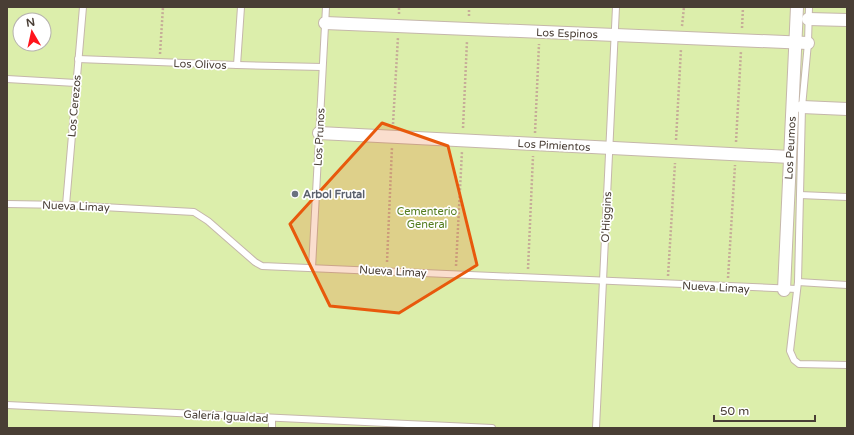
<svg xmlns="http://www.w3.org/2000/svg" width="854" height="435" viewBox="0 0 854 435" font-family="'Varela Round',sans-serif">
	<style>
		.green { fill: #dceeab; fill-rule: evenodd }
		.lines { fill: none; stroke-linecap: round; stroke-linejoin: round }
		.lane-casing { stroke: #c5b7ab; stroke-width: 8 }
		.street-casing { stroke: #c5b7ab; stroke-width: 14 }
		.path { stroke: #c6ad98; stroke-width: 2.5; stroke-dasharray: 2 2; stroke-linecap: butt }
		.lane { stroke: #fff; stroke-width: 6 }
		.street { stroke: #fff; stroke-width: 12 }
		.marked { fill: #e8590c; fill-opacity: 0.2; stroke: #e8590c; stroke-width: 3; stroke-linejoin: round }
		.worship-dot { fill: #6b7280; stroke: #fff; stroke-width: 1.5 }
		.labels { text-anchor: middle; stroke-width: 3.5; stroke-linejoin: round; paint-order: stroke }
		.street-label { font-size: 11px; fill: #493e35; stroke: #fff }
		.worship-label { font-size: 11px; font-weight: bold; fill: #5b616d; stroke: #fff; text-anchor: start }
		.park-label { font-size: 11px; fill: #547d20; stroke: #fff }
	</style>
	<rect width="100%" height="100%" fill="#f5eee7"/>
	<path class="green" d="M7 7H847V428H7ZM20 20H44V44H20Z"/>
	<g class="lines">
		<defs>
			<g id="lane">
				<path d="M809 7 808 43 802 107 798 282 790 351 794 360 799 364 847 365"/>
				<path d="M78 59 237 65 322 67"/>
				<path d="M237 65 241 7"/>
				<path d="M7 79 76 83"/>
				<path d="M800 195 847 197"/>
				<path d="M7 204 66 205 194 212 208 221 255 262 262 266 797 289"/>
				<path d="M66 205 83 7"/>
				<path d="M312 268 326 7"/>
				<path d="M798 282 847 285"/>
				<path d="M7 405 492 428"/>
				<path d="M272 428V418"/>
				<path d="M596 428 616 7"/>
			</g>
			<g id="street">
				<path d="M808 19 847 20"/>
				<path d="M325 23 808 43"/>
				<path d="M802 107 847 109"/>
				<path d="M319 133 790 157"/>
				<path d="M784 290 797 7"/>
			</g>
		</defs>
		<use href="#lane" class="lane-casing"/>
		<use href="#street" class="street-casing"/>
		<g class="path">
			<path d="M399 14V7"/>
			<path d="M469 16V7"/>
			<path d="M682 26 684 7"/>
			<path d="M742 28 743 7"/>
			<path d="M160 54 163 7"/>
			<path d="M393 124 398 37"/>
			<path d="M463 128 467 41"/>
			<path d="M535 133 539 44"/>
			<path d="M676 140 681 49"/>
			<path d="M736 142 741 51"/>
			<path d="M387 262 392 147"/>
			<path d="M456 266 462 151"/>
			<path d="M528 269 533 156"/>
			<path d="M668 276 675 163"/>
			<path d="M728 278 735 165"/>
		</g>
		<use href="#lane" class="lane"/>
		<use href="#street" class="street"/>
	</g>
	<path class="marked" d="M382 123 448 146 477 265 399 313 330 306 290 224Z"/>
	<circle class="worship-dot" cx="295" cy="194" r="4"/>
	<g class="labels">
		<g class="street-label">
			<text transform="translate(567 33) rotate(2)" y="4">Los Espinos</text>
			<text transform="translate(200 64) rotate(2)" y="4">Los Olivos</text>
			<text transform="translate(74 106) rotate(-85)" y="4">Los Cerezos</text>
			<text transform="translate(319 137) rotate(-87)" y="4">Los Prunos</text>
			<text transform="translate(554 145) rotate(3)" y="4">Los Pimientos</text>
			<text transform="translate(790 148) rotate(-87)" y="4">Los Peumos</text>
			<text transform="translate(76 206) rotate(2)" y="4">Nueva Limay</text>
			<text transform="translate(606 217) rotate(-87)" y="4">O'Higgins</text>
			<text transform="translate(393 271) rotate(3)" y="4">Nueva Limay</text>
			<text transform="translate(716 287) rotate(3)" y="4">Nueva Limay</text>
			<text transform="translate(226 416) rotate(3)" y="4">Galería Igualdad</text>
		</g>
		<g class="worship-label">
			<text x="303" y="198">Arbol Frutal</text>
		</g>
		<g class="park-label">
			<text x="427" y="215">Cementerio<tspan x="427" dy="13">General</tspan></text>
		</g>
	</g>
	<rect width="854" height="435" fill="none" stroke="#493e35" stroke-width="16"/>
	<g transform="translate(32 32) rotate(351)"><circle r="19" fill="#ffffff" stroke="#b6b2ae"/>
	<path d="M0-3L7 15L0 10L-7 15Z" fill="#ff141c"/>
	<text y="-6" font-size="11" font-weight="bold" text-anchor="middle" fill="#493e35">N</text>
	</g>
	<path d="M714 415v6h101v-6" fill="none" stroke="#493e35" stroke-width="2"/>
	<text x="720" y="415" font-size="12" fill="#493e35" stroke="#ffffff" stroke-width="3" paint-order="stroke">50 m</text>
</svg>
